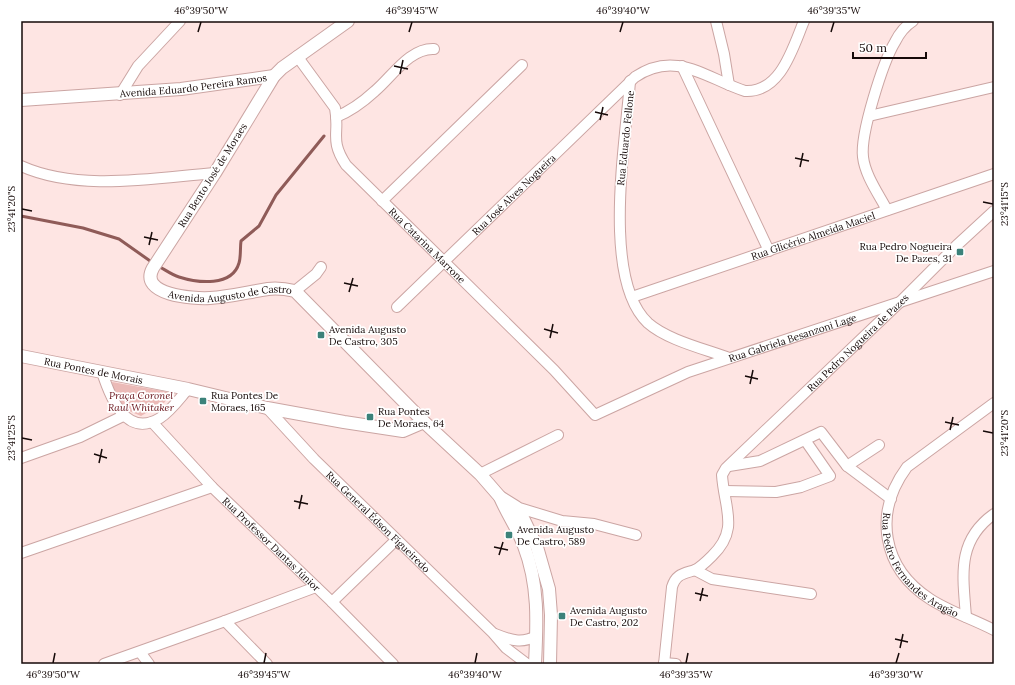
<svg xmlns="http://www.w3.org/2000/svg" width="1015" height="685" viewBox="0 0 1015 685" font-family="Lora,serif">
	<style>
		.green { fill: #ebbab7 }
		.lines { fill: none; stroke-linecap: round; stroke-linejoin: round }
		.stream { stroke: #8f5b58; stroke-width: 3 }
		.minor-casing { stroke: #cba5a3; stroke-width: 12 }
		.tertiary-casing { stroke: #cba5a3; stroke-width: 14 }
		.minor { stroke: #fff; stroke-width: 10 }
		.tertiary { stroke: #fff; stroke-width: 12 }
		.ticks { fill: none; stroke: #150908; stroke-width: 1.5 }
		.poi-dot { fill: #3c827a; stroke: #fff; stroke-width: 1.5 }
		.labels { text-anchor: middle; stroke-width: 3.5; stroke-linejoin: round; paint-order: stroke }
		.street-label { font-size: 10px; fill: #150908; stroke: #fff }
		.poi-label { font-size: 10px; fill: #150908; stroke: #fff; text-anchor: start }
		.park-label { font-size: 10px; font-style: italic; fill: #671219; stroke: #fff }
		.neatline { fill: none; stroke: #150908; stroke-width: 1.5 }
		.ticks-label { font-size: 10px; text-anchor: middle; fill: #150908 }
	</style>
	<rect width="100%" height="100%" fill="#fee5e3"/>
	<path class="green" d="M112 382 168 392 165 402 141 416C118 406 117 407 112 382Z"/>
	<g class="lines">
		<g class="stream">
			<path d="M21 216 83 228 119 239 153 263"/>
			<path d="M158 266C164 269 172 275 179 277 198 283 232 287 239 263 241 257 240 248 241 241L259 226 276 195 324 136"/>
		</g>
		<defs>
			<g id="minor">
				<path d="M716 21 724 54 729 85"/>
				<path id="s1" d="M297 56 335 108C340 134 329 139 346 165L554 370 595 415 688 372 994 271"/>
				<path d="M682 66 769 251"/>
				<path d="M630 81C626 140 601 279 648 323 667 340 705 349 729 358"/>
				<path d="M120 95 138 66 180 21"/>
				<path d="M869 116 994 87"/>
				<path d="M336 117C351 111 363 102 375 91 392 77 409 48 434 49"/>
				<path d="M21 166C79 192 153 178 215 173"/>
				<path d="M382 201 522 65"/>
				<path d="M887 210C878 193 865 175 863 157 860 134 883 62 895 42 899 34 905 26 913 21"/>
				<path d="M295 291 316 274 321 267"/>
				<path id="s2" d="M632 297 994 174"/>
				<path id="s3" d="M397 307 635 77C676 49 707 79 745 91 781 93 793 47 804 21"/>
				<path d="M102 372C110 397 126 439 160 418 171 411 180 398 188 389"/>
				<path id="s4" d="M994 403 907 467C873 513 882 568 930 599 950 612 973 619 994 630"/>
				<path id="s5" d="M267 408 314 459 493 633 506 648 527 664"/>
				<path id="s6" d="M152 422 212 487 332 602 393 664"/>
				<path d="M21 458 80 437 123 416"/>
				<path d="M729 466 760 461 821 432 847 466 879 445"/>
				<path d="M847 466 891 499"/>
				<path d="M480 474 558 435"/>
				<path d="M725 491 776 492 801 487 830 476 805 440"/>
				<path d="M516 507 562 521 594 524 636 535"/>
				<path d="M21 553 212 487"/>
				<path d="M695 570 712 579 811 594"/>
				<path d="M332 602 396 540"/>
				<path d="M966 617C963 576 956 541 994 514"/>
				<path d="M225 621 267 664"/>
				<path d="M495 634C510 640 522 644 536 636"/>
				<path d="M140 652 149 664"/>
				<path d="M664 663 676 664"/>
				<path d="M104 664 225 621 316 587"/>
				<path id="s7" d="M664 664 672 587C676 574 683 574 695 570 701 567 707 561 712 556 740 529 724 508 722 475L726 468 898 304 956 246 994 211"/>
			</g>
			<g id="tertiary">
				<path id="s8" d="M348 21 282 68 274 76 215 173 153 268C138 295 193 299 210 298 230 297 248 292 268 289 277 288 286 289 295 291L297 293 424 422 480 474 500 497 516 507 523 518 537 547 549 589 551 615 550 664"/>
				<path id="s9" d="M21 100 181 89 274 76"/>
				<path id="s10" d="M21 356 188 389 267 408 344 422 403 431 424 422"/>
				<path d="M500 497C507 514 518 529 524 546 539 585 537 623 535 664"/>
			</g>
		</defs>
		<use href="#minor" class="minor-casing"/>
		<use href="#tertiary" class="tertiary-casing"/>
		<use href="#minor" class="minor"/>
		<use href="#tertiary" class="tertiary"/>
	</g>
	<path class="ticks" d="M198 32 201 22M409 32 412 22M620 32 623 22M831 32 834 22M394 66 408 69M400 74 403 60M595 112 608 115M600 120 603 107M795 158 809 161M800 167 803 153M983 202 993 204M22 209 32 211M144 237 158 240M149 245 152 232M344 283 358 286M349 292 353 278M544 329 558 333M550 338 553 324M745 376 758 379M750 384 753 370M945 422 959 425M950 430 953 417M983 431 993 433M22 438 32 440M94 454 107 458M99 463 102 449M294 501 308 504M299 509 302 495M494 547 508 550M499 555 503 542M695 593 708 596M700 601 703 588M895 639 908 642M900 648 903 634M53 663 55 653M264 663 266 653M475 663 477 653M686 663 688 653M896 663 899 653"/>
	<g class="poi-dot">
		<rect x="956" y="248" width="8" height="8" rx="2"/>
		<rect x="317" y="331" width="8" height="8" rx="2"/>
		<rect x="199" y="397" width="8" height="8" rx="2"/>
		<rect x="366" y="413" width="8" height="8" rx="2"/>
		<rect x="505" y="531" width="8" height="8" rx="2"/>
		<rect x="558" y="612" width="8" height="8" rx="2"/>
	</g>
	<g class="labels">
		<g class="street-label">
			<text dy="4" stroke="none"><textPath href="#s9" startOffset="173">Avenida Eduardo Pereira Ramos</textPath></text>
			<text transform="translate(625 138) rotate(-84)" y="4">Rua Eduardo Fellone</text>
			<text transform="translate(212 175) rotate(-58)" y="4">Rua Bento José de Moraes</text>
			<text dy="4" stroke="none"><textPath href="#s3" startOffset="162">Rua José Alves Nogueira</textPath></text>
			<text dy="4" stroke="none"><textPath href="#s2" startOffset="191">Rua Glicério Almeida Maciel</textPath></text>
			<text dy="4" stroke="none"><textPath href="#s1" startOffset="238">Rua Catarina Marrone</textPath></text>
			<text dy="4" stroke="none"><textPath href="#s8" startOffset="417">Avenida Augusto de Castro</textPath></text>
			<text dy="4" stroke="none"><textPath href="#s1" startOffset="689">Rua Gabriela Besanzoni Lage</textPath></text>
			<text dy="4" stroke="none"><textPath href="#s7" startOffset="406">Rua Pedro Nogueira de Pazes</textPath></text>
			<text dy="4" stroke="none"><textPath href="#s10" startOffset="74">Rua Pontes de Morais</textPath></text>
			<text dy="4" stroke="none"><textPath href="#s5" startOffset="159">Rua General Édson Figueiredo</textPath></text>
			<text dy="4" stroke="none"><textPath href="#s6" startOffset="171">Rua Professor Dantas Júnior</textPath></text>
			<text dy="4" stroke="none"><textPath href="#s4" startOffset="225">Rua Pedro Fernandes Aragão</textPath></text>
		</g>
		<g class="poi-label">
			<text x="952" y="250" text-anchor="end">Rua Pedro Nogueira<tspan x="952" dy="12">De Pazes, 31</tspan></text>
			<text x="329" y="333">Avenida Augusto<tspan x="329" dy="12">De Castro, 305</tspan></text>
			<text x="211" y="399">Rua Pontes De<tspan x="211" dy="12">Moraes, 165</tspan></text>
			<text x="378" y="415">Rua Pontes<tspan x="378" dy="12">De Moraes, 64</tspan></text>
			<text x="517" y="533">Avenida Augusto<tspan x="517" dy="12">De Castro, 589</tspan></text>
			<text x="570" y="614">Avenida Augusto<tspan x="570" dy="12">De Castro, 202</tspan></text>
		</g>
		<g class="park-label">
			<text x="141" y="399">Praça Coronel<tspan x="141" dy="12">Raul Whitaker</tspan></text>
		</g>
	</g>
	<rect width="1015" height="685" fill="none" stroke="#ffffff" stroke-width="44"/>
	<path d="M853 52v6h73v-6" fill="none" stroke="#150908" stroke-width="2"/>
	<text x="859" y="52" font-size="12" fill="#150908" stroke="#ffffff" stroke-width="3" paint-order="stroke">50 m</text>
	<rect x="22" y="22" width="971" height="641" class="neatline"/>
	<g class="ticks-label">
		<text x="201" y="14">46°39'50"W</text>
		<text x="412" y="14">46°39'45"W</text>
		<text x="623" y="14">46°39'40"W</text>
		<text x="834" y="14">46°39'35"W</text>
		<text transform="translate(1004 204) rotate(-90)" y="4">23°41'15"S</text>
		<text transform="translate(11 209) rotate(-90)" y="4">23°41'20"S</text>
		<text transform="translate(1004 433) rotate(-90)" y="4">23°41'20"S</text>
		<text transform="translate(11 438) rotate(-90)" y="4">23°41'25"S</text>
		<text x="53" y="678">46°39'50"W</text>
		<text x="264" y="678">46°39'45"W</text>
		<text x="475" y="678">46°39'40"W</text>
		<text x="686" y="678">46°39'35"W</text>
		<text x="896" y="678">46°39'30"W</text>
	</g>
</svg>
